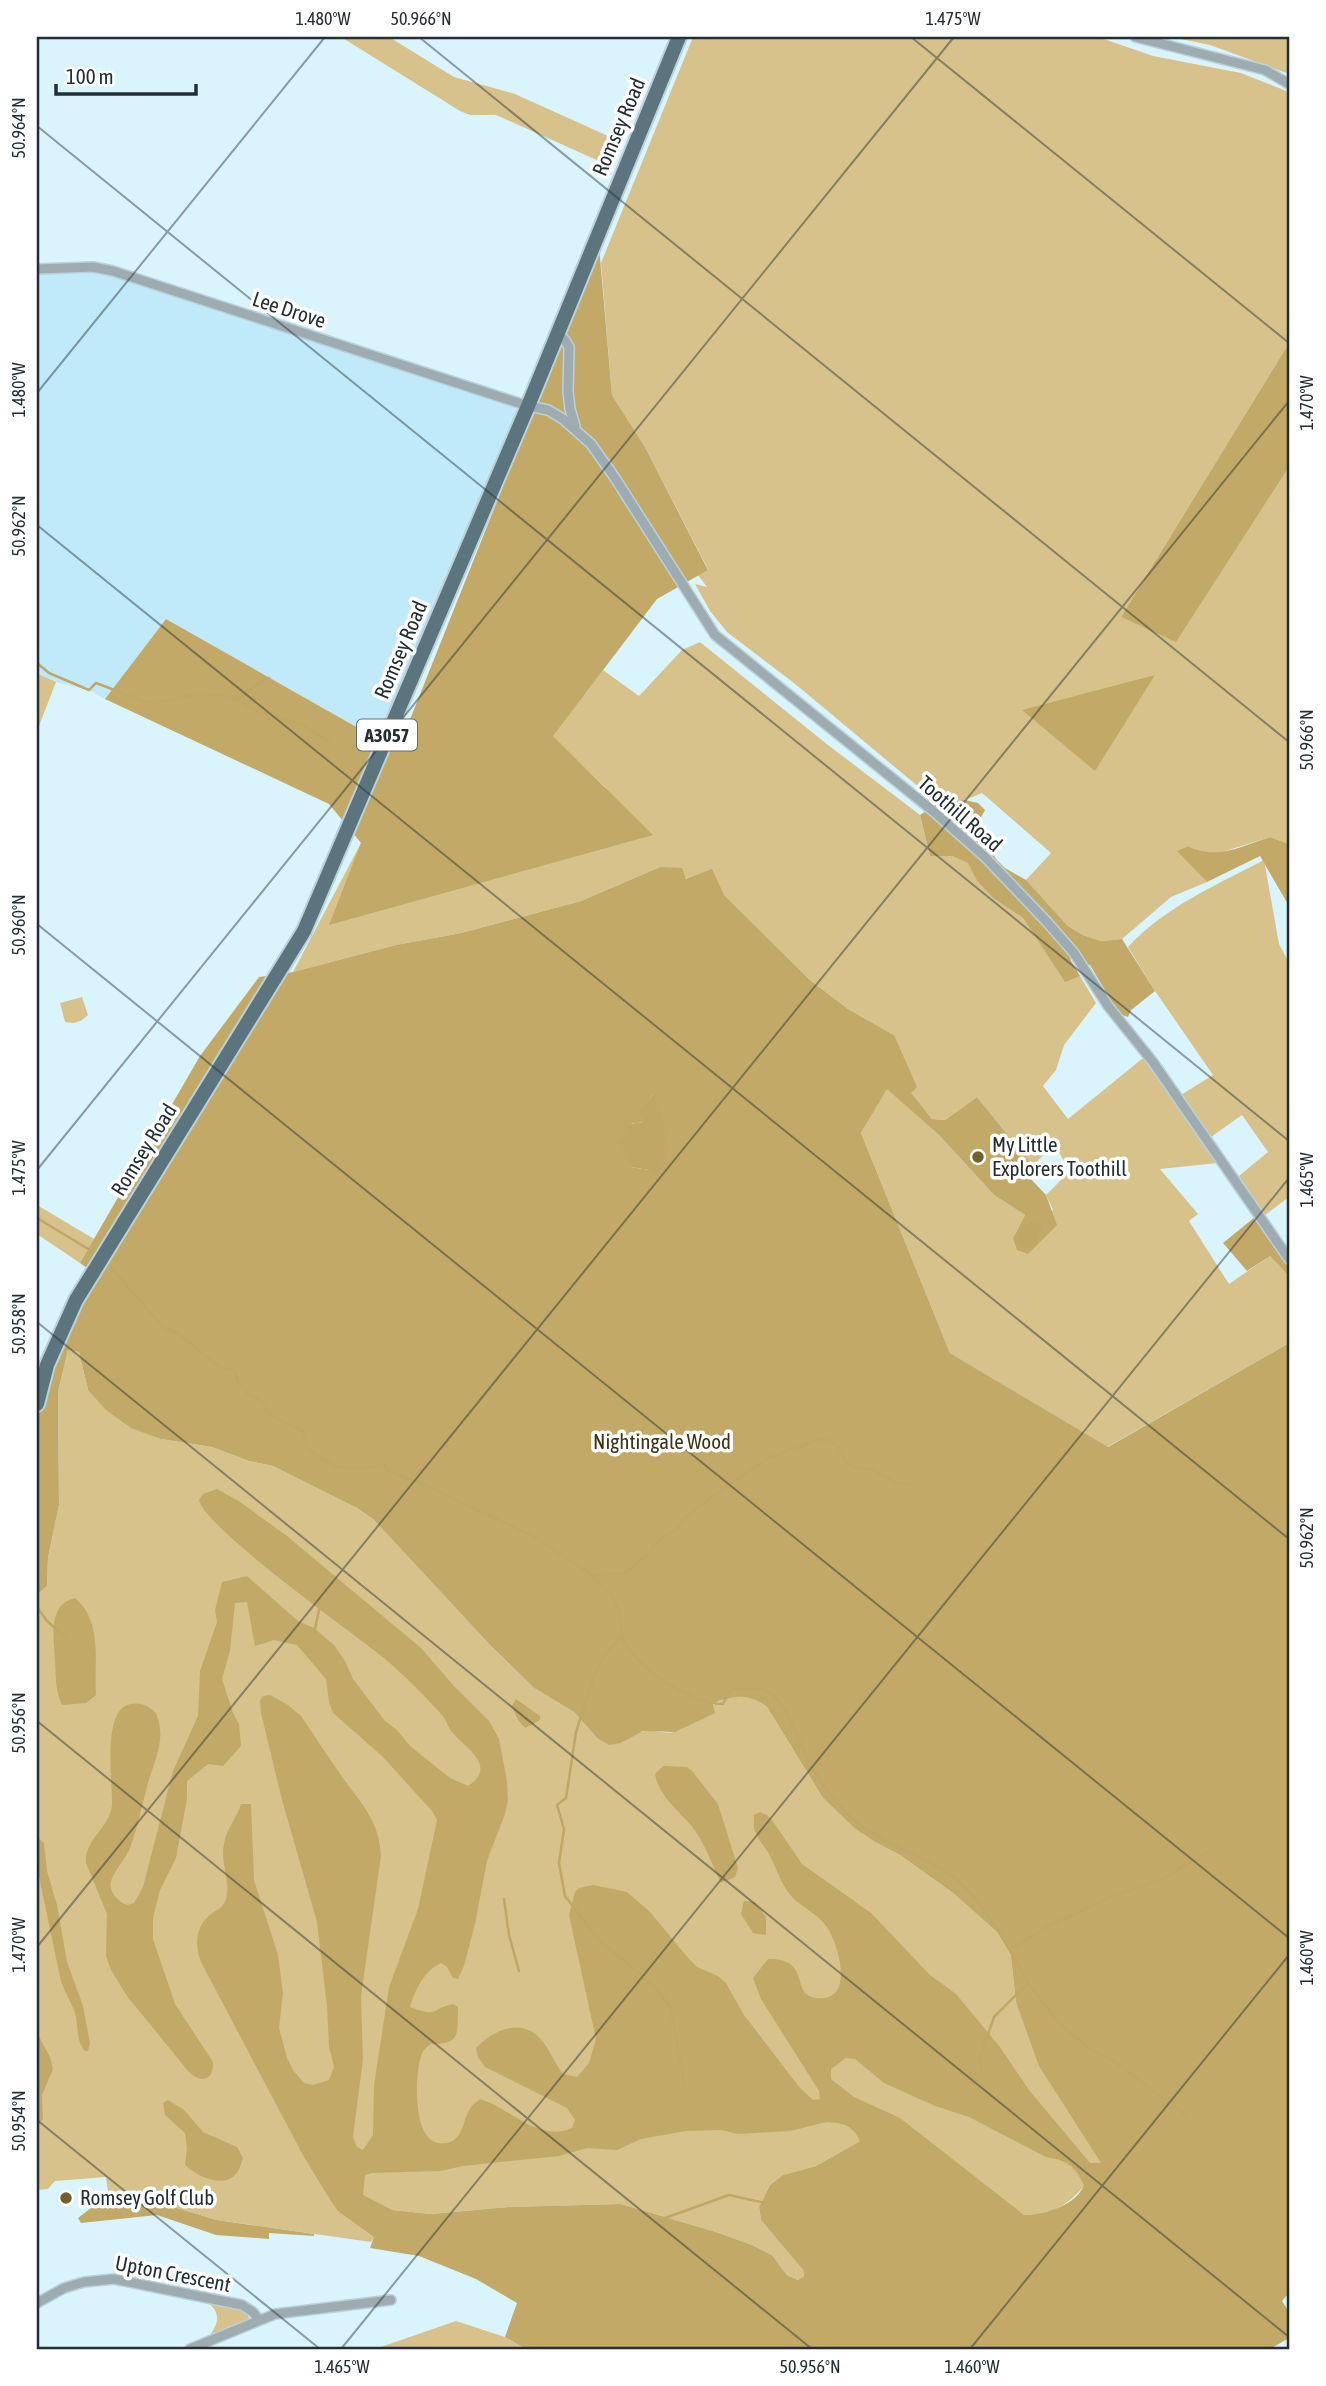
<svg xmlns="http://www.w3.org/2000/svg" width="1326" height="2386" viewBox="0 0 1326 2386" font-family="'Asap Condensed',sans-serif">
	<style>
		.built { fill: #c0eaf9 }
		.green { fill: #d7c28c }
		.forest { fill: #c2a967; fill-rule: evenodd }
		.water { fill: #c0a765 }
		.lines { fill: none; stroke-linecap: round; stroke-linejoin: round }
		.stream { stroke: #c0a765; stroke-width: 2.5 }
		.minor-casing { stroke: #b9d1d9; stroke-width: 12 }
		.primary-casing { stroke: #b9d1d9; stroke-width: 18 }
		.minor { stroke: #9eacb1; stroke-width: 9 }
		.primary { stroke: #5c747d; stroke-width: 14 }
		.ticks { fill: none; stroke: #232f34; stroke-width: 2; stroke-opacity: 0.45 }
		.poi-dot { fill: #72602e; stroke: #fff; stroke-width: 2.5 }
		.labels { text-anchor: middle; stroke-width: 7; stroke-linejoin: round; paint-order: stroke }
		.shield { fill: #fff; stroke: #656d71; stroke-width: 2 }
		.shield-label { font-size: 19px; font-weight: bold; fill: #232f34 }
		.street-label { font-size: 21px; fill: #232f34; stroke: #fff }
		.poi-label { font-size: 21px; fill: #232f34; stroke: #fff; text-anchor: start }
		.park-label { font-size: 21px; fill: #3e3314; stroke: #fff }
		.neatline { fill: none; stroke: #232f34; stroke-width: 2.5 }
		.ticks-label { font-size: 18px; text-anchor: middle; fill: #232f34 }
	</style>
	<rect width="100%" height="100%" fill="#daf4fd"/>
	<path class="built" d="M93 267 528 406 386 744 166 619 105 699 89 690 47 680 37 673V273Z"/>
	<g class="green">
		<path d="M341 37H389L454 77 515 94 619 141 610 166 496 115H470L460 111Z"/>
		<path d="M693 37H1098L1153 56 1241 73 1289 92V343L1121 617 1176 641 1289 467V844L1270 837 1219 853H1202L1188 846 1178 851 1207 882 1171 897 1122 939 1101 941 1083 935 1068 926 1026 880 1051 853 982 793 965 800 938 803 794 683 727 632 710 611 695 584 707 587 698 575 708 569 645 447 612 395 601 263Z"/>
		<path d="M1171 37H1289V74L1210 45Z"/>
		<path d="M700 642 828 745 920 815 930 856H952L969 863 977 881 993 898 1023 918 1065 981 1080 976 1096 1003 1064 1045 1056 1070 1043 1086 1068 1119 1143 1058 1218 1163 1160 1169 1198 1214 1189 1221 1229 1284 1270 1256 1289 1275V1343L1107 1447 950 1353 861 1133 887 1088 939 1135 994 1195 1025 1215 1013 1238 1053 1210 1046 1195 1075 1166 1064 1161 1054 1144 1033 1166 977 1097 945 1120 932 1119 910 1093 894 1035 848 1009 810 980 724 895 660 867 581 901 461 933 396 945 293 972 361 843 605 787 552 736 603 670 639 696 682 650Z"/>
		<path d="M38 674 56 682 37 731V678Z"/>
		<path d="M1264 860 1279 944 1289 963V1197L1265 1215 1239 1176 1268 1152 1242 1115 1211 1137 1181 1095 1213 1075 1155 991 1128 947C1165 907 1216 885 1264 860Z"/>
		<path d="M82 997 88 1015C81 1022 75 1024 65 1022L60 1003Z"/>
		<path d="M37 1205 94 1239 80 1263 37 1234Z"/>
		<path d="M68 1350 79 1352 88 1390 161 1439 212 1447 249 1461 273 1466 357 1508 373 1519 490 1645 534 1688 574 1712 597 1738 621 1743C628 1739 637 1732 645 1731 655 1730 668 1735 677 1731 709 1716 726 1676 767 1707L823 1798 854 1828 875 1842 900 1855 953 1893 997 1932 1010 1949 1016 2002 1102 2163C1082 2190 1062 2218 1024 2215L860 2141 816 2166 783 2175 770 2185 759 2207 761 2220 803 2270 804 2276 798 2280 787 2275 772 2255 752 2245 716 2232 621 2204 508 2207 431 2214 392 2210 371 2242 217 2220 160 2203 109 2199 106 2177 55 2181 48 2189 37 2190V1595L47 1586 48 1558 59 1505 58 1392Z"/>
		<path d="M206 2302 242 2309 248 2313 249 2320 208 2337C219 2325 222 2311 206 2302Z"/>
		<path d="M456 2321 505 2337 526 2349H375Z"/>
	</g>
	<g class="forest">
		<path d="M599 246 612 395 645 447 708 570 657 599 553 736 653 835 329 925 361 843 329 804 105 699 166 619 367 733 401 742Z"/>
		<path d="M1289 343V467L1176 642 1121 617Z"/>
		<path d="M1155 675 1095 771 1022 710Z"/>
		<path d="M965 800 978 803 985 810 977 825 996 859 1005 868 1026 880 1068 926 1083 935 1101 941 1122 939 1155 991 1131 1010 1128 1017 1119 1014 1090 965 1070 959 1080 976 1065 982 1023 918 993 898 977 881 968 863 952 856H930L920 815 938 803Z"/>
		<path d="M1270 837 1289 844V906L1260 856 1207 882 1177 851 1188 846C1216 861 1242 846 1270 837Z"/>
		<path d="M660 867 682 868 686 879 712 869 724 895 810 980 848 1009 894 1035 917 1087 911 1093 932 1119 945 1120 977 1097 1033 1166 1027 1175 1046 1195 1057 1225 1028 1254 1017 1250 1013 1238 1025 1215 994 1195 939 1135 887 1089 861 1133 950 1353 1108 1447 1289 1343V2293L1282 2301 1289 2312V2338L1270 2349H526L505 2337 517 2303 476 2279 419 2256 370 2248 374 2237 338 2211 331 2201 304 2157 202 1964C194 1947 195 1926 211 1914 218 1909 223 1908 226 1899 231 1881 220 1862 224 1844 226 1829 237 1818 241 1804H251L254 1880 278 1955 283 1993 279 2028 287 2058 293 2070 304 2083 313 2085 329 2080 334 2067 329 2047 327 2006 317 1922 282 1800 261 1713 260 1701 263 1696 270 1695 288 1705 301 1716C315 1736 327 1756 341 1775 361 1804 379 1819 381 1856L361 1996 363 2059 353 2137 357 2147 363 2150 373 2135 374 2085 389 1987 418 1909 437 1820 432 1811 382 1756 333 1713 329 1702 326 1679 297 1645 274 1640 255 1646 247 1602 235 1603 230 1651 222 1679 233 1713 239 1724 241 1746 223 1766 208 1764 187 1781V1799L176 1858 160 1890 153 1918V1939L175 2004 213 2062C214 2082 200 2083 188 2071L127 1996 111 1970 106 1956 107 1914 86 1863C84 1839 110 1828 112 1805 113 1783 101 1708 131 1704 141 1702 149 1706 156 1713 168 1742 152 1763 146 1791 141 1809 137 1830 130 1848 126 1859 115 1869 111 1881 108 1891 118 1902 127 1905L134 1903 143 1887 173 1771 198 1716 200 1671 217 1622 215 1610 222 1582 247 1576 298 1621 314 1628 334 1645 345 1661 353 1679 385 1721 397 1730 410 1746 450 1778 468 1786C499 1766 464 1747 452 1732 448 1727 446 1719 441 1714 424 1695 404 1675 384 1658 352 1632 206 1529 199 1500L203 1494 217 1489 240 1502 287 1536 421 1648 453 1685 489 1721 499 1739 507 1781 508 1800 505 1814 487 1861 475 1924 464 1966 458 1979 453 1978 447 1967 441 1963C424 1971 415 1990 410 2007 439 2018 430 2009 453 2004L458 2007C457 2032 462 2045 431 2044 427 2047 422 2051 421 2056 415 2075 412 2140 439 2143 465 2146 461 2119 472 2106 474 2103 477 2102 480 2099 510 2108 539 2143 572 2128L575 2120 567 2108 485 2067 478 2057 476 2048C496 2027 527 2016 546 2046 552 2055 556 2065 563 2074L577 2077 589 2063 596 2039 569 1915 575 1892 579 1888 593 1885 627 1892 650 1912 689 1959 697 1967 718 1976 726 1983 744 2015 800 2088 813 2100 820 2099 819 2091 761 1999 753 1978 768 1959C813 1958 789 1996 817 1998 855 2002 839 1946 828 1929 819 1914 804 1909 792 1897 781 1885 777 1869 769 1854 765 1847 758 1840 755 1831 753 1826 754 1821 754 1815L760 1812 767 1815 772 1820 802 1864 871 1913 930 1975 956 1994 1000 2047 1029 2090 1090 2163H1101L1039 2066 1016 2002 1010 1949 997 1932 953 1893 900 1855 875 1842 854 1828 823 1798 767 1707C750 1694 732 1694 713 1704L715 1713 675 1732 643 1731 621 1743 609 1745 597 1738 574 1712 534 1688 490 1645 373 1519 357 1508 273 1466 249 1461 212 1447 161 1439 131 1428 106 1410 88 1390 79 1352 68 1350 58 1392 59 1505 48 1558 47 1586 37 1595V1420L52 1367 81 1304 98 1276 80 1263 200 1056 259 977 293 972 396 945 461 933 581 901ZM653 1095 649 1170 631 1167 630 1124 643 1122 639 1112ZM846 2058 855 2059 884 2083 935 2106 969 2117 1046 2157C1068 2161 1074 2165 1084 2185 1077 2205 1042 2216 1024 2215L900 2118 854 2097 831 2079V2069ZM827 2122C843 2123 853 2125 860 2141L816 2166 783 2175 770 2185 759 2207 761 2220 803 2270 804 2276 798 2280 787 2275 772 2255 752 2245 716 2232 621 2204 508 2207 431 2214 392 2210 363 2195 365 2175 372 2173 440 2171 463 2166 559 2156 587 2148 617 2150 641 2139 686 2131 721 2130 738 2134 790 2131Z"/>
		<path d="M1255 1217 1289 1267V1276L1270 1256 1247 1271 1223 1243Z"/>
		<path d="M75 1598C103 1621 94 1663 96 1695L86 1703 62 1705C55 1689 56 1677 55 1661 54 1639 47 1604 75 1598Z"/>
		<path d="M516 1699 540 1716V1720L525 1728 518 1720 512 1706Z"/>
		<path d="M663 1766 687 1767 692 1771 718 1804 738 1868 735 1877 721 1883C712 1865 705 1843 693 1828 679 1810 659 1797 655 1774Z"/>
		<path d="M37 1837 44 1843 47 1871 57 1905 67 1962 83 2006 90 2043 88 2051H85C75 2039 79 2027 75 2013 71 2001 63 1990 60 1977L37 1867Z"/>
		<path d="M744 1901 754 1902 766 1917V1935L753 1933 741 1914Z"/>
		<path d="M37 2033 50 2057 53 2069 42 2095 43 2119 37 2127Z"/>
		<path d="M168 2100 184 2110 203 2132 237 2147 243 2158C241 2163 240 2170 236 2174 223 2189 196 2176 185 2165L187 2149 185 2133 165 2115 163 2103Z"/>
		<path d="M105 2197 160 2203 217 2220 314 2234V2236L269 2233V2239L216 2235 157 2215 81 2223 78 2218Z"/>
	</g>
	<g class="water">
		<path d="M653 1095 661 1113 668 1150 658 1178 649 1170 631 1167 618 1143 630 1124 643 1122 638 1112Z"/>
		<path d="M1034 1220 1040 1222 1042 1227 1035 1244 1025 1250 1018 1243C1020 1231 1022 1225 1034 1220Z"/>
	</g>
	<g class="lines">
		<g class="stream">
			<path d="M37 663 49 673 89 690 96 683 141 700 155 703 198 694 221 695 238 700 257 711 304 726 329 742"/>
			<path d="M238 700 253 687 269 678"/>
			<path d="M37 1218 98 1255"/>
			<path d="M106 1262 163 1327 179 1334 219 1367 231 1369 235 1372 238 1382 248 1394 262 1401 267 1413 303 1431 306 1447C337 1472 345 1471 384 1465L390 1472 418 1482 535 1537 592 1575 625 1573 648 1554"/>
			<path d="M651 1550 664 1535 676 1531 685 1518 706 1501 768 1458 820 1439C832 1439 843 1449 844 1460 856 1471 865 1466 877 1472 890 1479 895 1485 910 1484"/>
			<path d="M592 1575C606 1588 618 1600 621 1620 621 1625 620 1631 622 1636 632 1666 692 1704 723 1704L731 1689C743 1689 757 1687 768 1692 787 1701 798 1741 808 1760 818 1778 832 1797 846 1812 875 1842 917 1852 951 1875 982 1898 1010 1950 1028 1983"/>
			<path d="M37 1607 47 1621 66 1638"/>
			<path d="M314 1634 320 1605"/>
			<path d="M622 1636 603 1657 595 1673 576 1732 566 1798 557 1805 564 1829 559 1863 565 1896 599 1940 653 1985 670 2006 685 2087"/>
			<path d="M504 1899 509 1935 519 1971"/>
			<path d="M1010 1949 1049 1926 1111 1897 1163 1879 1206 1852"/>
			<path d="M982 2072 979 2060 994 2017 1028 1983 1059 2023 1089 2048 1114 2061 1187 2116"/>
			<path d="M665 2218 729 2195 765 2203"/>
		</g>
		<defs>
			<g id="minor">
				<path d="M1135 37 1265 70 1289 84"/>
				<path d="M37 269 93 267 113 271 528 406 548 410 563 419 591 444 615 478 715 635 933 811 985 857 1047 922 1074 953 1108 1006 1153 1062 1289 1259"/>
				<path d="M556 334 564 339 569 347 568 392 570 409 575 426"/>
				<path d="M37 2303 64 2288 84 2282 114 2279 242 2305 253 2312 259 2320"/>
				<path d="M190 2349 275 2314 391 2300"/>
			</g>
			<path id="primary" d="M37 1404 47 1365 76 1300 304 931 528 406 679 37"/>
		</defs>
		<use href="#minor" class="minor-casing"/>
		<use href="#primary" class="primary-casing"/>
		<use href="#minor" class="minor"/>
		<use href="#primary" class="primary"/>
	</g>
	<path class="ticks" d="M419 37 1289 742M911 37 1289 343M37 126 1289 1141M37 393 325 37M37 525 1289 1539M37 924 1289 1938M37 1170 954 37M37 1322 1289 2337M37 1721 812 2349M37 1947 1289 401M37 2120 320 2349M341 2349 1289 1178M970 2349 1289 1955"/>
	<g class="poi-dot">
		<circle cx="978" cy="1157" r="7"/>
		<circle cx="66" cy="2198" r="7"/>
	</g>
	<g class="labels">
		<rect class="shield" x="357" y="719.5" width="60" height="31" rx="5"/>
		<g class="shield-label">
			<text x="387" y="742">A3057</text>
		</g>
		<g class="street-label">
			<text transform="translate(619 127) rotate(-67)" y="7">Romsey Road</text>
			<text transform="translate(289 310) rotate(18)" y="7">Lee Drove</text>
			<text transform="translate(401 650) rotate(-67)" y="7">Romsey Road</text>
			<text transform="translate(960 814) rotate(41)" y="7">Toothill Road</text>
			<text transform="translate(144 1150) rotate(-58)" y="7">Romsey Road</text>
			<text transform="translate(173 2274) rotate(11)" y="7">Upton Crescent</text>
		</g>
		<g class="poi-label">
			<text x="992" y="1152">My Little<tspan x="992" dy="24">Explorers Toothill</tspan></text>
			<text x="80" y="2205">Romsey Golf Club</text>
		</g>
		<g class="park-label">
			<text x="662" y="1449">Nightingale Wood</text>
		</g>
	</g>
	<rect width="1326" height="2386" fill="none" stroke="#ffffff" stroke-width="77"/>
	<path d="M56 84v10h140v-10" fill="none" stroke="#232f34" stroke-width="3.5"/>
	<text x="66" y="84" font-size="21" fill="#232f34" stroke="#ffffff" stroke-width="5" paint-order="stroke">100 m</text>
	<rect x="38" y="38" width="1250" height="2310" class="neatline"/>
	<g class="ticks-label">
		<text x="323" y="25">1.480°W</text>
		<text x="421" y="25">50.966°N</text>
		<text x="953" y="25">1.475°W</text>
		<text transform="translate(19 128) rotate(-90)" y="6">50.964°N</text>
		<text transform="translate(19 390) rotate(-90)" y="6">1.480°W</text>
		<text transform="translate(1307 403) rotate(-90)" y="6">1.470°W</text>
		<text transform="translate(19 526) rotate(-90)" y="6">50.962°N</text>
		<text transform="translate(1307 740) rotate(-90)" y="6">50.966°N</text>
		<text transform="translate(19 925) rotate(-90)" y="6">50.960°N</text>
		<text transform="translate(19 1168) rotate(-90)" y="6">1.475°W</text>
		<text transform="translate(1307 1180) rotate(-90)" y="6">1.465°W</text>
		<text transform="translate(19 1324) rotate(-90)" y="6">50.958°N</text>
		<text transform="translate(1307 1538) rotate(-90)" y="6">50.962°N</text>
		<text transform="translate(19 1723) rotate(-90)" y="6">50.956°N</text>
		<text transform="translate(19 1945) rotate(-90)" y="6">1.470°W</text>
		<text transform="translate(1307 1958) rotate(-90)" y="6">1.460°W</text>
		<text transform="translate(19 2121) rotate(-90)" y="6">50.954°N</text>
		<text x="342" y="2373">1.465°W</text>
		<text x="810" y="2373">50.956°N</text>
		<text x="972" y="2373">1.460°W</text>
	</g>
</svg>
